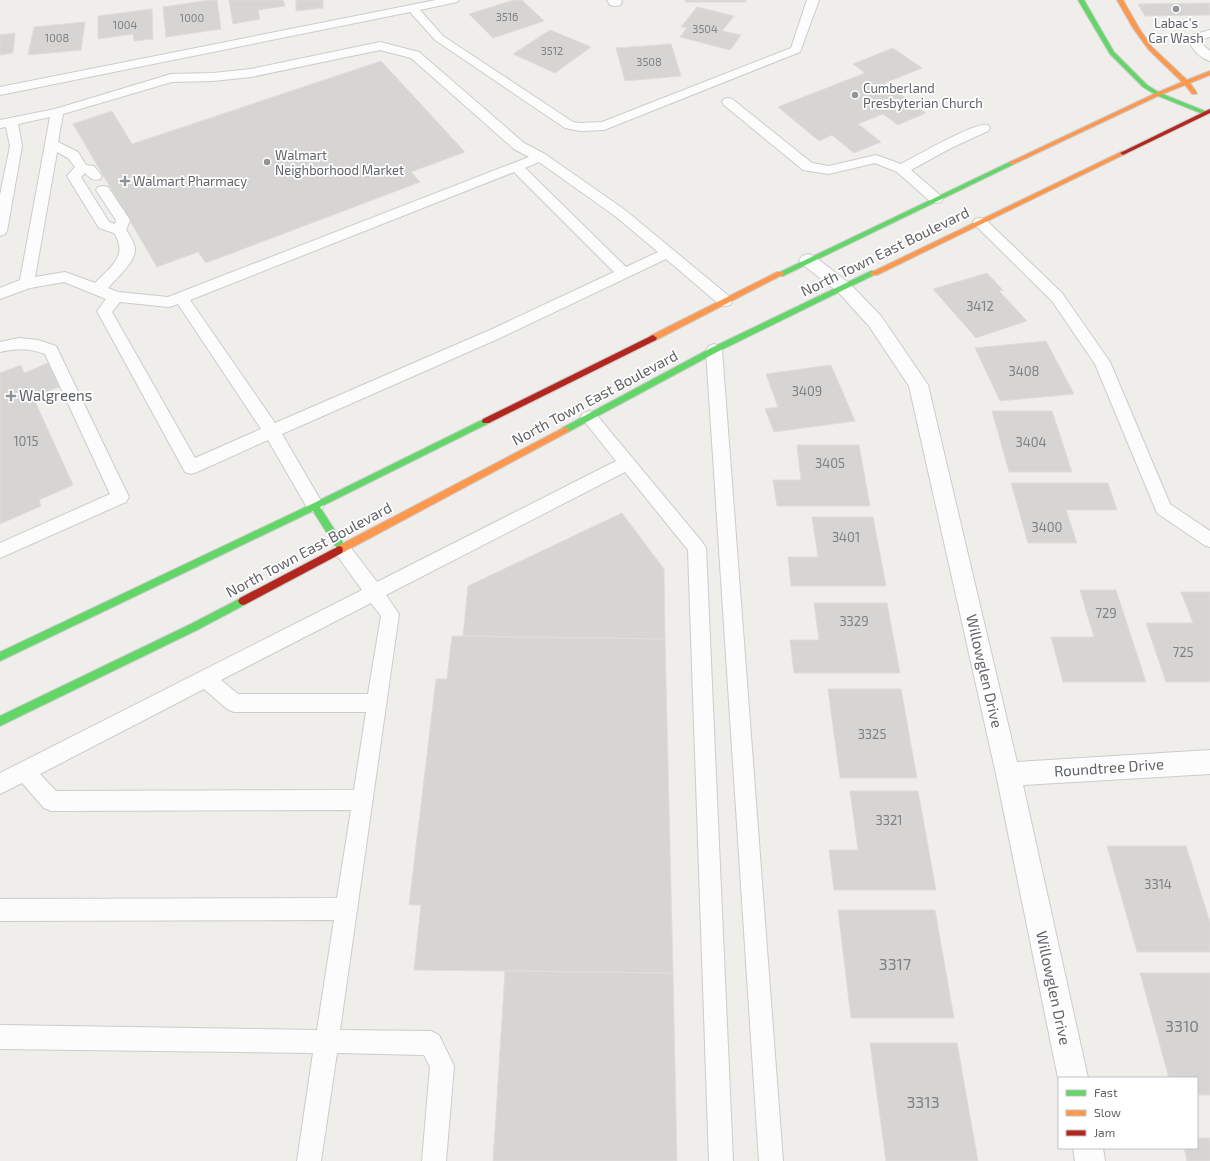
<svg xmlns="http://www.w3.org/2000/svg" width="1210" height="1161" viewBox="0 0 1210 1161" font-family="'Exo 2',sans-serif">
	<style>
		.building { fill: #d6d5d3; stroke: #deddd9 }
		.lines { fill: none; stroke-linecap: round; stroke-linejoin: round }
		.lane-casing { stroke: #cbcccc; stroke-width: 2 }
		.street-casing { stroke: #cbcccc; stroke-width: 2 }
		.fast-casing { stroke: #cacacb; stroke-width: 2 }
		.slow-casing { stroke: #cacacb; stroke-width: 2 }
		.jam-casing { stroke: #cacacb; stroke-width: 2 }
		.lane { fill: #fdfcfc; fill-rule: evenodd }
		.street { fill: #fdfcfc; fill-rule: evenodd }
		.fast { fill: #63d668; fill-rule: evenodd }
		.slow { fill: #ff974d; fill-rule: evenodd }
		.jam { fill: #b3261e; fill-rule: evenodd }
		.poi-dot { fill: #919496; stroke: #fff; stroke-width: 1.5 }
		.labels { text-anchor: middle; stroke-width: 3.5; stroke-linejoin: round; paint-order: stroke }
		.far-number-label { font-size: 11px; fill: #7e8184 }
		.far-poi-label { font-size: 13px; fill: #5f6368; stroke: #fff; text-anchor: start }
		.number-label { font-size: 13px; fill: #7e8184 }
		.street-label { font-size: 15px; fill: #5f6368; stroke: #fff }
		.poi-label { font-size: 15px; fill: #5f6368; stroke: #fff; text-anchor: start }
		.near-number-label { font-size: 16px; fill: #7e8184 }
	</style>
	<rect width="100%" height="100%" fill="#efeeea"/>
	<g class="building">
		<path d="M210 0H217L221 29 166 37 163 7Z"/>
		<path d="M229 0H283L285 6 258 10 260 19 233 24Z"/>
		<path d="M296 0H323V8L296 11Z"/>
		<path d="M514 0H522L544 21 493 38 469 14Z"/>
		<rect x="685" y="0" width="61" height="2"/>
		<path d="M1210 3V15L1145 16 1138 4Z"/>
		<path d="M697 7 734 16 722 31 741 35 730 50 680 37 687 28 681 27Z"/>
		<path d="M152 9 153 39 134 41 133 34 98 39V16Z"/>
		<path d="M85 22 81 50 28 55 34 27Z"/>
		<path d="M550 30 591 47 555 73 513 54Z"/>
		<path d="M15 33 13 53 0 55V35Z"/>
		<path d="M671 44 681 76 625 81 616 48Z"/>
		<path d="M893 48 922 68 885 83 926 113 898 125 883 114 858 124 881 142 854 153 832 135 819 141 778 107 865 73 853 64Z"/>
		<path d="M381 61 465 152 411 172 420 182 206 263 198 252 157 267 73 124 112 111 132 144Z"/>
		<path d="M987 273 1003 290 999 291 1027 321 976 338 933 289Z"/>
		<path d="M1046 341 1074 394 1000 401 975 348Z"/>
		<path d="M48 363 59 387 33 397 73 485 39 500 41 506 0 524V373L21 365 24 373Z"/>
		<path d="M831 365 855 421 774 432 765 409 778 407 766 374Z"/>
		<path d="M992 411H1052L1072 472H1009Z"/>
		<path d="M797 445H859L870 506H777L773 480H801Z"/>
		<path d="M1011 483H1108L1117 510H1066L1077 543H1028Z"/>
		<path d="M622 513 664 569 665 639 463 636 468 586Z"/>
		<path d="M812 517H873L886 586H791L788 557H818Z"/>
		<path d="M1080 590H1116L1146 682H1063L1051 637H1094Z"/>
		<path d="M1181 592H1210V682H1166L1146 623H1193Z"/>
		<path d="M814 603H887L900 673H794L790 640H819Z"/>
		<path d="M452 636 665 639 673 973 414 970 421 905H409L436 679H447Z"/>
		<path d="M828 689H901L917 778H840Z"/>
		<path d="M850 791H918L936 890H834L829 850H858Z"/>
		<path d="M1107 846H1186L1210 922V952H1137Z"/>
		<path d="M838 910H935L954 1018H851Z"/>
		<path d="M505 971 673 973 677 1161H493Z"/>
		<path d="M1140 973H1210V1095H1197V1078H1169Z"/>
		<path d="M870 1043H957L978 1161H886Z"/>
		<path d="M1197 1138H1210V1161H1187L1184 1148H1197Z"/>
	</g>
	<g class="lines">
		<defs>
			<g id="lane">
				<path d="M436 0H459L457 2 420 10 443 36 573 122 580 123 602 122 791 48 807 0H819L800 52 604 130 580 131 565 128 435 40 410 12 0 95V87Z"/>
				<path d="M1210 30V37L1200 40 1202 44 1210 51V61C1200 58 1192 49 1188 40L1192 35Z"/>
				<path d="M380 42 419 52 524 143 545 154 625 210 730 297 732 301 730 305 725 306 720 305 666 259 500 338 282 434 324 506 321 511 315 513 309 511 268 440 197 472 191 474 185 472 97 311 106 299 64 282 30 288 0 299V288L20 280 50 117 18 124 22 146 7 231 5 234 0 236V195L10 146 6 127 0 128V120L55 109 171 74 213 73 251 69ZM380 50 411 58 514 149 529 157 168 297 118 292 108 288C116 279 135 262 135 250 135 243 130 236 126 230L130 220 108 187 103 186 98 187 96 190 116 220 115 224 109 222 81 177 85 173C90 178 92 181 100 179L102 176 94 166 86 165 78 152 58 142 63 114 172 82 213 81 251 77ZM57 152 68 158 75 167 67 176 99 228 114 233C129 256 110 267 95 283L65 272 35 277ZM539 162 615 216 658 252 626 267 525 168ZM514 172 614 272 490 330 275 423 190 300ZM120 302 169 307 178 304 261 429 195 458 112 312Z"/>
				<path d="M728 98 732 99 812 163 829 166 876 155 901 164C917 156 974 122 988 125L990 128 988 131 951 148 911 170 941 196 943 199 941 202 936 203 931 202 897 172 875 163 829 174 803 170 724 105 722 102 724 99Z"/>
				<path d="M980 218 985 219 1062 293 1110 362 1170 504 1210 531V547L1204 545 1157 513 1095 364 1052 301 975 225 973 222 975 219Z"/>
				<path d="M19 338 38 340 56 346 129 497 126 502 0 558V543L110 494 45 354C30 348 16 348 0 352V342Z"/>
				<path d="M714 344 719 346 722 350 783 1161H759L706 350 709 346Z"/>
				<path d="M589 411 595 413 703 543 706 548 733 1161H709L688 550 625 472 386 595 399 614 340 1030 431 1031 439 1035 454 1066 446 1161H422L430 1067 424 1055 337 1053 321 1161H297L313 1053 0 1049V1025L317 1030 334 920 0 921V899L337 898 351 810 51 811 44 808 22 783 0 794V773L362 590 336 554 333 549 336 544 342 542 348 544 377 582 616 461 581 417 583 413ZM371 603 381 616 368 694H238L221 680ZM204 689 227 709 234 712H366L354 790 56 791 40 774Z"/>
			</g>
			<g id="street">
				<path d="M607 0H621L622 2 620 5 615 6 610 5Z"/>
				<path d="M808 254 814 256 850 284 881 316 928 385 1017 762 1210 750V774L1023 785 1088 1078H1059V1079L1058 1078 996 774 909 386 869 326 838 292 802 264 799 260 802 256Z"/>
				<path d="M1073 1148H1103L1105 1161H1075Z"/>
			</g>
			<g id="fast">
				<path d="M1078 0H1084L1114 52 1147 85 1160 93 1207 112V114H1203L1156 95 1143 87 1110 54Z"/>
				<path d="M1012 161 1015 163 1014 164 783 276H777L776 274Z"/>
				<path d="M871 271H877L878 273 717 352 568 432H562L561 430 562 428 711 348Z"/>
				<path d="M486 418 489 419 490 421 489 423 320 507 345 546 346 549 345 552H339L313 511 0 661V652L312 504Z"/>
				<path d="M243 597 246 598 248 601 246 604 197 630 0 726V716L191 624Z"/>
			</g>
			<g id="slow">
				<path d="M1117 0H1123L1139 28 1152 47 1187 80 1210 71V75L1190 83 1197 93 1196 94H1192L1185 85 1160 95 1014 164H1010V162L1156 93 1182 82 1148 49 1133 28Z"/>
				<path d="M1123 151 1126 153 1125 154 877 275H871L870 273Z"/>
				<path d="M777 272H783L784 274 656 340 653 341 649 338 650 336Z"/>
				<path d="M565 427 568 428 569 430 568 432 342 553H336L335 550 336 547Z"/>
			</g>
			<g id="jam">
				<path d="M1210 109V113L1125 154 1123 155 1120 153Z"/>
				<path d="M653 335 657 338 656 340 489 423H483L482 421 483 419Z"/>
				<path d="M339 546 342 547 343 550 342 553 246 604 243 605 240 604 238 601 240 598Z"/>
			</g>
		</defs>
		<use href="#lane" class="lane-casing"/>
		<use href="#street" class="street-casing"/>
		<use href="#fast" class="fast-casing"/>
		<use href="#slow" class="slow-casing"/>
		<use href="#jam" class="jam-casing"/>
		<use href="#lane" class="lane"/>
		<use href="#street" class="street"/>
		<use href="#fast" class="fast"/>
		<use href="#slow" class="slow"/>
		<use href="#jam" class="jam"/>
	</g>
	<g class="poi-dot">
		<circle cx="1176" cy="9" r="4"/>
		<circle cx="855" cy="95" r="4"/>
		<circle cx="267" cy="162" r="4"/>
		<path d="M123 175h4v4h4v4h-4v4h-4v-4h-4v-4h4z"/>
		<path d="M9 390h4v4h4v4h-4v4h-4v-4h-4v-4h4z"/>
	</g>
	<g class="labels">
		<g class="far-number-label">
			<text x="507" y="21">3516</text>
			<text x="192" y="22">1000</text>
			<text x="125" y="29">1004</text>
			<text x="705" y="33">3504</text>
			<text x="57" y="42">1008</text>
			<text x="552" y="55">3512</text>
			<text x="649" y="66">3508</text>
		</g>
		<g class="far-poi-label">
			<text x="1176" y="28" text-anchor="middle">Labac's<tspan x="1176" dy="15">Car Wash</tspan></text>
			<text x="863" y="93">Cumberland<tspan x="863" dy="15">Presbyterian Church</tspan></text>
			<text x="275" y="160">Walmart<tspan x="275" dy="15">Neighborhood Market</tspan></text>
			<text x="133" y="186">Walmart Pharmacy</text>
		</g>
		<g class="number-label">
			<text x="980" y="311">3412</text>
			<text x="1024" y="376">3408</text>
			<text x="807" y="396">3409</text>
			<text x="26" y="446">1015</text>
			<text x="1031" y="447">3404</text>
			<text x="830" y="468">3405</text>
			<text x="1047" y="532">3400</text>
			<text x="846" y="542">3401</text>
			<text x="1106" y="618">729</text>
			<text x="854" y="626">3329</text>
			<text x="1183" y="657">725</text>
			<text x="872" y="739">3325</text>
			<text x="889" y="825">3321</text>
			<text x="1158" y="889">3314</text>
		</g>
		<g class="street-label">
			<text transform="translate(885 252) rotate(-26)" y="5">North Town East Boulevard</text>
			<text transform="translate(595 398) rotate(-28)" y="5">North Town East Boulevard</text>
			<text transform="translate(309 550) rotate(-28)" y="5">North Town East Boulevard</text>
			<text transform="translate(984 671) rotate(77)" y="5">Willowglen Drive</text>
			<text transform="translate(1109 768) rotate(-4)" y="5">Roundtree Drive</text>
			<text transform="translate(1053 988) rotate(78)" y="5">Willowglen Drive</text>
		</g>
		<g class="poi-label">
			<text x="19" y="401">Walgreens</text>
		</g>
		<g class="near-number-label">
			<text x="895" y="970">3317</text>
			<text x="1182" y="1032">3310</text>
			<text x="923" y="1108">3313</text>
		</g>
	</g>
	<rect x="1058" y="1077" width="140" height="72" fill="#ffffff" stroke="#bfc1c3"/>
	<rect x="1066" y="1090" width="20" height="6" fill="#63d668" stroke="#bfc1c3"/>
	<text x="1094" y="1097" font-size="12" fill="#5f6368">Fast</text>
	<rect x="1066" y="1110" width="20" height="6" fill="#ff974d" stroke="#bfc1c3"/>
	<text x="1094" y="1117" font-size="12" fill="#5f6368">Slow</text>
	<rect x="1066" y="1130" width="20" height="6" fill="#b3261e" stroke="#bfc1c3"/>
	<text x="1094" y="1137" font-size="12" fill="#5f6368">Jam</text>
</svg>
